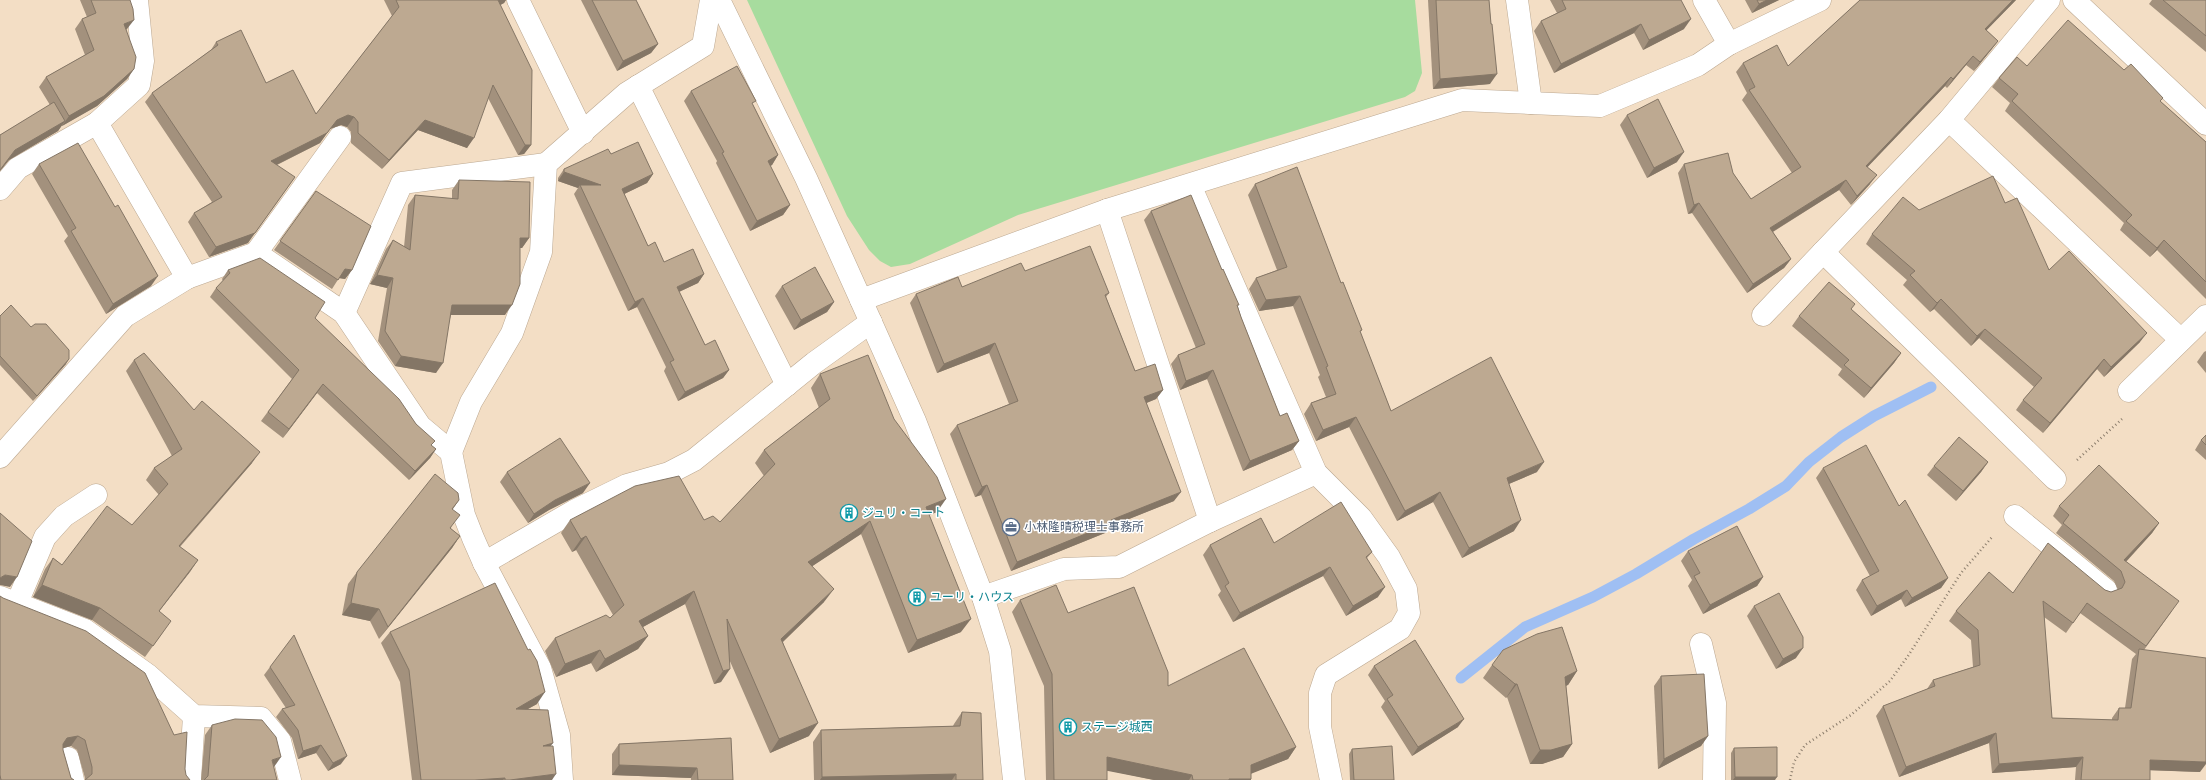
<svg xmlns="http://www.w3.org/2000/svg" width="2206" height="780" viewBox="0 0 2206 780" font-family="'Varela Round','Noto Sans JP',sans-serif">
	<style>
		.green { fill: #a7dc9e }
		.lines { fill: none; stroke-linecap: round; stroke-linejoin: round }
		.stream { stroke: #9fbff3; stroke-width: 11 }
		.minor-casing { stroke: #bca891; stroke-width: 23 }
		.path { stroke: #8b7d6c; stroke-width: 2.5; stroke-dasharray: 1 3; stroke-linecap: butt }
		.minor { stroke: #fff; stroke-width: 22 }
		.wall { fill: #a3917d; fill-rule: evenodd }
		.shaded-wall { fill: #847666 }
		.building { fill: #bda991; stroke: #847666 }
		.labels { text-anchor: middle; stroke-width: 3; stroke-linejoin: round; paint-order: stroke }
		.culture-label { font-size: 12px; fill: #0d838f; stroke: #fff; text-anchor: start }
		.service-label { font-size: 12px; fill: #4e5e75; stroke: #fff; text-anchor: start }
	</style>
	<rect width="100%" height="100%" fill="#f3dec5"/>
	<path class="green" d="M747 0H1415L1422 73 1415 91 1405 97 1018 215 910 264 891 267 880 261 869 250 847 216Z"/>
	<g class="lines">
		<path class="stream" d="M1461 678 1525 627 1593 597 1636 574 1694 539 1749 509 1786 486 1809 462 1841 437 1874 416 1931 387"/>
		<defs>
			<g id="minor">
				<path d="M518 0 583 133"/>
				<path d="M719 0 806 178 861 300"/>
				<path d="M1517 0 1531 103"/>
				<path d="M1704 0 1729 44"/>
				<path d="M2074 0 2206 124"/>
				<path d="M638 86 787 385"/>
				<path d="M1949 120 2181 340"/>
				<path d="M97 123 187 278 256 253 344 313 420 426 451 452 464 515 473 538 484 563 540 668 559 735 562 780"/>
				<path d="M1190 185 1316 473 1361 518 1389 557 1406 589 1409 613 1400 629 1326 675 1320 693V727L1331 780"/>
				<path d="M0 189 18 168 97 123 139 85 143 61 137 0"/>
				<path d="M1107 210 1210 521"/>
				<path d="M1823 252 2055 479"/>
				<path d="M256 253 340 137"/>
				<path d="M344 313 402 183 546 164"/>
				<path d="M1763 315 1949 120 2049 0"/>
				<path d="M2129 391 2206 316"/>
				<path d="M451 452 471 402 512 333 541 252 546 164 627 93 703 46 711 0"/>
				<path d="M0 457 125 316 187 278"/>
				<path d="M2015 516 2106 590"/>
				<path d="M484 563 574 511 627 485 669 473 694 460 814 363 871 322"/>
				<path d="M0 597 85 630 148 675 194 716 261 718 280 741 290 780"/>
				<path d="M983 597 1064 569 1119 567 1210 521 1316 473"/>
				<path d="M17 603 45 537 64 516 96 495"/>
				<path d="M1701 644 1715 703 1714 780"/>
				<path d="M68 758 73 780"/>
				<path d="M190 780 194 716"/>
				<path d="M1014 780 1000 651 983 597 915 421 861 300 1107 210 1462 100 1600 106 1698 65 1729 44 1820 0"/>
			</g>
		</defs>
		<use href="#minor" class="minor-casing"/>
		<g class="path">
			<path d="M2077 460 2122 419"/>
			<path d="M1790 780 1794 762 1805 745 1851 715 1890 681 1908 656 1961 573 1993 536"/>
		</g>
		<use href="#minor" class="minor"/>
	</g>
	<g class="wall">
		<path d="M80 0H130L127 29 126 30 134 69 127 79 97 106 62 126V125L58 131 9 160 0 171V135L50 105 39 87 46 77 85 55 75 29 82 19 87 17Z"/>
		<path d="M384 0H506L504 3 500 5 531 145 524 154 518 155 488 98 467 148 418 130 382 169 351 143V132L347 127 341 125 330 129 320 143 277 165 248 243 209 257 188 222 194 213 212 202 145 102 152 93 211 50 216 42 266 83 316 114 392 16Z"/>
		<path d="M581 0H636L658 44 651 53 617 71Z"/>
		<path d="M1428 0H1489L1491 24 1490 84 1433 89Z"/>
		<path d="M1550 0H1681L1684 29 1643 50 1634 33 1554 73 1534 31 1541 21 1557 13Z"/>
		<path d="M1745 0H1779L1752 13Z"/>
		<path d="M1860 0H2016L1986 30 1998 41 1991 50 1974 71 1966 65 1947 88 1945 86 1867 167 1870 184 1851 205 1839 190 1773 232 1791 259 1784 268 1747 293 1692 213 1688 214 1678 173 1684 164 1733 173 1751 199 1792 173 1742 100 1747 93 1736 72 1743 63 1788 66Z"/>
		<path d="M2152 0H2206V52L2149 4Z"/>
		<path d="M2027 66 2124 70 2163 98 2160 101 2206 142V299L2157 250 2150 257 2120 230 2124 223 2005 111 2010 103 1992 87 1999 78Z"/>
		<path d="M691 91 753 105 778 155 772 165 770 166 790 205 783 215 750 231 716 163 717 161 684 101Z"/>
		<path d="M1627 115 1677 162 1647 178 1620 125Z"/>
		<path d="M611 154 653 174 647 183 624 194 648 246 664 262 704 274 698 283 679 292 705 345 729 370 723 378 678 401 664 371 666 367 637 307 628 311 574 194 578 188 558 181V178L564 169Z"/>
		<path d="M39 164 115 207 151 286 106 314 64 241 68 236 32 174Z"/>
		<path d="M459 180 529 238 522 248H520L505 315H451L436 373 395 366 378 341 387 288 370 284 386 249 393 240 404 247 408 205 415 195 452 199V190Z"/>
		<path d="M1255 184 1341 283 1362 330 1360 332 1391 411 1537 472 1509 484 1514 531 1462 558 1433 502 1397 521 1349 427 1316 441 1304 414 1311 403 1326 397 1318 377 1320 375 1293 306 1259 311 1249 289 1256 278 1277 270 1248 195Z"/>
		<path d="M316 191 352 270 345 279 339 278 332 289 274 250Z"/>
		<path d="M2005 203 2049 270 2140 342 2104 377 2097 369 2043 433 2016 410 2023 400 2034 387 1979 338 1971 346 1934 309 1930 312 1903 285 1907 280 1866 244 1872 234 1919 210Z"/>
		<path d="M1151 211 1222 270 1238 307 1241 317 1280 416 1299 441 1292 450 1243 471 1207 379 1180 390 1171 364 1178 355 1196 348 1144 220Z"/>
		<path d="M228 270 315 318 416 424 432 446 436 449 430 458 409 480 317 393 283 438 261 421 292 379 210 297 216 288 223 281 222 279Z"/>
		<path d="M1025 271 1109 293 1106 297 1135 371 1163 390 1156 399 1146 403 1174 501 1109 527 1105 533 1011 571 981 495 975 497 950 434 957 425 1009 404 989 353 937 373 910 303 916 294 962 287Z"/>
		<path d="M782 286 834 302 827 312 794 330 775 296Z"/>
		<path d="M1851 310 1901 353 1894 363 1864 398 1838 375 1842 369 1792 326 1799 316Z"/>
		<path d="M0 316 31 327 66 364 33 401 0 365Z"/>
		<path d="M2206 351V373L2197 362 2204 352Z"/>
		<path d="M134 360 194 410 252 463 180 547 198 560 159 611 163 632 145 657 92 620 33 597 45 569 53 558 62 565 132 525 159 495 146 480 154 468 172 456 126 371Z"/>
		<path d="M820 374 894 419 937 512 929 515 961 632 908 653 861 534 812 566 824 602 783 642 809 736 770 753 729 659 721 682 714 684 685 604 643 627 648 636 638 649 596 672 591 663 556 677 545 651 555 638 610 618 613 615 576 550 572 552 561 533 570 520H704L720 522 764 476 755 463 764 450 819 408 811 388Z"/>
		<path d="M2206 435V460L2195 450 2201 440Z"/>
		<path d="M1988 462 1981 472 1956 501 1927 475 1934 466Z"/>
		<path d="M1823 468 1899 506 1948 578 1941 588 1905 607 1901 599 1871 616 1856 590 1862 580 1870 576 1816 478Z"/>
		<path d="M507 472 583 493 549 510 528 523 500 482Z"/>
		<path d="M459 500 453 509 451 529 460 536 452 548 379 639 370 621 342 615 348 584 357 572Z"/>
		<path d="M2059 506 2159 523 2152 533 2126 562 2172 611 2144 650 2200 772 2150 770V780H2075L2076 767 1992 773 1989 743 1899 777 1876 716 1883 706 1927 689 1933 680 1973 667 1971 640 1949 621 1956 611 2013 593 2105 590 2111 592 2118 590 2114 581 2056 533 2062 525 2053 516ZM2080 613 2136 654 2132 659 2125 708H2119L2112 718V720L2052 718 2044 617 2066 633Z"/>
		<path d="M1274 543 1372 552 1367 558 1378 597 1346 616 1323 576 1233 622 1218 595 1221 591 1203 555 1210 545Z"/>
		<path d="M1688 551 1763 577 1757 586 1703 614 1688 586 1692 580 1681 561Z"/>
		<path d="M0 596 174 735 85 780V778L77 750 71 746 63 748V750L71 778 74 780H0Z"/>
		<path d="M1020 600 1068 613 1168 686 1296 747 1288 759 1251 773V780H1154L1107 770V780H1046L1044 686 1012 612Z"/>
		<path d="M1754 606 1796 658 1776 669 1747 616Z"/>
		<path d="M390 632 537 704 528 709 550 746 552 780H412L400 682 381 643Z"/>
		<path d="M1492 665 1577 671 1568 685H1566L1572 744 1563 757 1542 764H1530L1507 697 1506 698 1483 678Z"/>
		<path d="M1374 666 1458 727 1412 756 1381 707 1385 701 1368 675Z"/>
		<path d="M270 667 341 764 328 771 316 753 298 759 292 738 276 717 282 709 286 708 264 675Z"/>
		<path d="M1661 676 1708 736 1701 746 1658 769 1654 686Z"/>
		<path d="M962 712 983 780H814L813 742 821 730 953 726 954 724Z"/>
		<path d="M212 725 273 767 277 780H201L205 735Z"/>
		<path d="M731 738 733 780H691V778L612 775V754L619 744Z"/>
		<path d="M1734 748 1775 780H1731V753Z"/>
		<path d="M1352 749 1394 780H1350L1349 754Z"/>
	</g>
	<g class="shaded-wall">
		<path d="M498 0H506L504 3 491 10Z"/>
		<path d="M1767 0H1779L1752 13 1759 4Z"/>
		<path d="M2013 0H2016L1979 38 1985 29Z"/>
		<path d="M1691 19 1684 29 1643 50 1649 40Z"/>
		<path d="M134 20 127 29 117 34 124 24Z"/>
		<path d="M1641 24 1634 33 1554 73 1561 64Z"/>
		<path d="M1998 41 1991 50 1974 71 1980 62Z"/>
		<path d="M658 44 651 53 617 71 623 61Z"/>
		<path d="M1973 56 1966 65 1947 88 1953 79Z"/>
		<path d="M134 69 127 79 97 106 62 126 69 116Z"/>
		<path d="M1497 74 1490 84 1433 89 1440 79Z"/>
		<path d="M1951 77 1945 86 1860 175 1866 166Z"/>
		<path d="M348 115 354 117 347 127 341 125 330 129 320 143 264 171 271 161 337 120Z"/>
		<path d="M425 120 474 138 467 148 418 130 382 169 389 160Z"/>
		<path d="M65 121 58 131 9 160 0 171V170L15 150Z"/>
		<path d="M525 145H531L524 154 518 155Z"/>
		<path d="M1684 152 1677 162 1647 178 1654 168Z"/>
		<path d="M778 155 772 165 761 171 768 161Z"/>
		<path d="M564 172 601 185H580L578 188 558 181Z"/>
		<path d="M653 174 647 183 616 198 622 189Z"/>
		<path d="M1877 175 1870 184 1851 205 1857 196Z"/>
		<path d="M295 177 248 243 209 257 216 247Z"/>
		<path d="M1846 180 1839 190 1764 237 1770 228Z"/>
		<path d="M1699 203 1692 213 1688 214 1694 205Z"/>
		<path d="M790 205 783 215 750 231 757 221Z"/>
		<path d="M520 238H529L522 248H513Z"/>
		<path d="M2164 240 2157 250 2150 257 2157 248Z"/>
		<path d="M1791 259 1784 268 1747 293 1753 284Z"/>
		<path d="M345 269 352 270 345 279 339 278Z"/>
		<path d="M704 274 698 283 670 296 677 287Z"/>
		<path d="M377 275 393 278 387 288 370 284Z"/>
		<path d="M158 276 151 286 106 314 113 304Z"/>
		<path d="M1300 296 1293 306 1259 311 1266 300Z"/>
		<path d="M643 298 637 307 628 311 635 302Z"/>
		<path d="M1941 299 1934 309 1930 312 1937 303Z"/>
		<path d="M834 302 827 312 794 330 801 320Z"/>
		<path d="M452 305H512L505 315H446Z"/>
		<path d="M1985 329 1979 338 1971 346 1977 336Z"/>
		<path d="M2147 333 2140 342 2104 377 2111 367Z"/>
		<path d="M995 343 989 353 937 373 944 364Z"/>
		<path d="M1901 353 1894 363 1864 398 1871 388Z"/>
		<path d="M401 356 443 363 436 373 395 366Z"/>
		<path d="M69 359 66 364 33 401 37 396Z"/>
		<path d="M2104 359 2097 369 2043 433 2050 423Z"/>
		<path d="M729 370 723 378 678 401 685 392Z"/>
		<path d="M1213 370 1207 379 1180 390 1186 381Z"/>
		<path d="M323 384 317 393 283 438 289 429Z"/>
		<path d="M1163 390 1156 399 1137 407 1144 397Z"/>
		<path d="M1356 417 1349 427 1316 441 1323 430Z"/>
		<path d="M1299 441 1292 450 1243 471 1250 461Z"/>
		<path d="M436 449 430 458 409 480 415 471Z"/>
		<path d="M260 452 252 463 170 557 179 546Z"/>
		<path d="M1544 462 1537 472 1499 488 1507 478Z"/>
		<path d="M1988 462 1981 472 1956 501 1963 491Z"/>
		<path d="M590 483 583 493 549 510 528 523 534 514 555 500Z"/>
		<path d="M987 485 981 495 975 497 982 487Z"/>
		<path d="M1181 492 1174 501 1109 527 1105 533 1011 571 1017 562 1111 520Z"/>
		<path d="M1440 492 1433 502 1397 521 1405 511Z"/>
		<path d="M946 499 937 512 917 520 926 507Z"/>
		<path d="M1521 520 1514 531 1462 558 1469 548Z"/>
		<path d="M870 521 861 534 799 575 808 562Z"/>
		<path d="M2159 523 2152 533 2119 569 2124 560Z"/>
		<path d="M460 536 452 548 379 639 388 627Z"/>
		<path d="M586 536 576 550 572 552 581 539Z"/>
		<path d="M198 560 190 572 150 623 159 611Z"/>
		<path d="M1330 567 1323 576 1233 622 1240 613Z"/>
		<path d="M5 575 17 577 10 587 0 585V578Z"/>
		<path d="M1763 577 1757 586 1703 614 1710 605Z"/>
		<path d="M1948 578 1941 588 1905 607 1912 598Z"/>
		<path d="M42 585 100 608 92 620 33 597Z"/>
		<path d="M1385 587 1378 597 1346 616 1353 606Z"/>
		<path d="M834 589 824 602 772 652 781 639Z"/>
		<path d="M1907 590 1901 599 1871 616 1877 606Z"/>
		<path d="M694 591 685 604 630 634 639 621Z"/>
		<path d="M351 603 379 609 370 621 342 615Z"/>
		<path d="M971 619 961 632 908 653 917 640Z"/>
		<path d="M648 636 638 649 596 672 605 659Z"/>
		<path d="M1803 648 1796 658 1776 669 1783 659Z"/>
		<path d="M600 650 591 663 556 677 565 664Z"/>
		<path d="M730 669 721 682 714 684 723 671Z"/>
		<path d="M1577 671 1568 685 1556 691 1565 677Z"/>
		<path d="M1515 684H1517L1507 697 1506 698Z"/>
		<path d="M545 692 537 704 507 720 516 709Z"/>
		<path d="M1464 719 1458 727 1412 756 1418 747Z"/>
		<path d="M818 723 809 736 770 753 779 739Z"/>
		<path d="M1996 733 1989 743 1899 777 1906 767Z"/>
		<path d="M78 736 71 746 60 749 67 738Z"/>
		<path d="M1708 736 1701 746 1658 769 1664 759Z"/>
		<path d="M553 743 544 755 543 746Z"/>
		<path d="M1572 744 1563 757 1542 764H1530L1540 750Z"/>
		<path d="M321 745 316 753 298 759 303 751Z"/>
		<path d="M1296 747 1288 759 1243 777 1251 765Z"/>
		<path d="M347 756 341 764 328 771 333 763Z"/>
		<path d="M281 757 274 767 272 760Z"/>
		<path d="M1107 757 1192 775 1189 780H1154L1098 769Z"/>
		<path d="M2083 757 2076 767 1992 773 1999 764Z"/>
		<path d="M2150 760 2206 762V764L2200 772 2143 770Z"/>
		<path d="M619 765 697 768 691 778 612 775Z"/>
		<path d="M556 774 552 780H510Z"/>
		<path d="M956 774 952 780H820L822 777Z"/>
		<path d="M1735 777H1777L1775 780H1733Z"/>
		<path d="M505 778 503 780H475Z"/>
		<path d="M1229 779H1251V780H1228Z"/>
	</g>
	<g class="building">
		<path d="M91 0H130L133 9 134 20 124 24 136 57 134 69 104 96 69 116 46 77 94 50 82 19 96 13Z"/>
		<path d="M396 0H498L532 70 531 145H525L493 85 474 138 425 120 389 160 358 133V122L354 117 348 115 337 120 327 133 271 161 295 177 255 233 216 247 194 213 222 197 152 93 218 45 216 42 241 30 266 83 293 70 316 114 399 7Z"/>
		<path d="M592 0H636L658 44 623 61Z"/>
		<path d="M1436 0H1489L1491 24H1492L1497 74 1440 79Z"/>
		<path d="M1562 0H1681L1691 19 1649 40 1641 24 1561 64 1541 21 1566 9Z"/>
		<path d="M1757 0H1767L1759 4Z"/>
		<path d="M1860 0H2013L1985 29 1998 41 1980 62 1973 56 1953 79 1951 77 1866 166 1877 175 1857 196 1846 180 1770 228 1791 259 1753 284 1699 203 1694 205 1684 164 1728 153 1733 173 1751 199 1801 167 1749 90 1755 87 1743 63 1777 45 1788 66Z"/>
		<path d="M2163 0H2206V36Z"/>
		<path d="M2068 20 2124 70 2131 64 2163 98 2160 101 2206 142V282L2164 240 2157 248 2126 221 2132 215 2012 101 2018 94 1999 78 2017 57 2027 66Z"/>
		<path d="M737 66 756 101 752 103 778 155 768 161 790 205 757 221 722 153 724 152 691 91Z"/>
		<path d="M1658 99 1684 152 1654 168 1627 115Z"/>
		<path d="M54 102 65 121 15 150 0 170V135Z"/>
		<path d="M638 142 653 174 622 189 648 246 655 242 664 262 693 249 704 274 677 287 705 345 715 340 729 370 685 392 670 362 674 360 643 298 635 302 580 185H601L564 172V169L608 149 611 154Z"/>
		<path d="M78 143 115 207 118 205 158 276 113 304 71 231 76 228 39 164Z"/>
		<path d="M1297 167 1341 283 1343 282 1362 330 1360 331 1391 411 1491 357 1544 462 1507 478 1521 520 1469 548 1440 492 1405 511 1356 417 1323 430 1311 403 1336 394 1326 367 1328 366 1300 296 1266 300 1256 278 1287 267 1255 184Z"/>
		<path d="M1993 176 2005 203 2017 198 2049 270 2069 251 2147 333 2111 367 2104 359 2050 423 2023 400 2042 378 1985 329 1977 336 1941 299 1937 303 1910 275 1915 271 1872 234 1903 197 1919 210Z"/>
		<path d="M459 180 530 182 529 238H520V284L512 305H452L443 363 401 356 385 331 393 278 377 275 393 240 410 250 415 195 458 199Z"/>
		<path d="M316 191 371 226 352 270 345 269 338 280 280 241Z"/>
		<path d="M1191 195 1222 270 1223 269 1239 305H1237L1241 317 1280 416 1287 413 1299 441 1250 461 1213 370 1186 381 1178 355 1205 344 1151 211Z"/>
		<path d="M1090 246 1109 293 1105 295 1135 371 1155 364 1163 390 1144 397 1181 492 1111 520 1112 523 1017 562 987 485 982 487 957 425 1018 401 995 343 944 364 916 294 958 277 962 287 1021 263 1025 271Z"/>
		<path d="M260 258 325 302 315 318 399 399 416 424 435 441 431 445 436 449 415 471 323 384 289 429 268 412 299 370 216 288 230 273 228 270Z"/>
		<path d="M815 267 834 302 801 320 782 286Z"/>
		<path d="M1829 282 1855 304 1851 309 1901 353 1871 388 1844 365 1849 360 1799 316Z"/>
		<path d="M11 305 31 327 35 324H46L69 350V359L37 396 0 356V316Z"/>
		<path d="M144 353 194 410 202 401 260 452 179 546 198 560 159 611 171 621 153 646 100 608 42 585 53 558 62 565 107 506 132 525 168 484 154 468 182 449 134 360Z"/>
		<path d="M868 355 894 419 937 477 946 499 926 507 971 619 917 640 870 521 808 562 834 589 781 639 818 723 779 739 727 619 730 669 723 671 694 591 639 621 648 636 605 659 600 650 565 664 555 638 606 615 610 618 624 605 586 536 581 539 570 520 635 486 679 476 704 520 713 516 720 522 775 464 764 450 830 399 820 374Z"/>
		<path d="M2206 435V445L2201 440Z"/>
		<path d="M1959 437 1988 462 1963 491 1934 466Z"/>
		<path d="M560 438 590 483 555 500 534 514 507 472Z"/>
		<path d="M1866 445 1899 506 1905 500 1948 578 1912 598 1907 590 1877 606 1862 580 1879 571 1823 468Z"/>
		<path d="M2099 465 2159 523 2124 560 2179 601 2146 646 2087 603 2073 623 2043 601 2052 718 2118 720 2119 708H2131L2139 649 2206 658V762L2150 760V780H2081L2083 757 1999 764 1996 733 1906 767 1883 706 1935 686 1933 680 1980 665 1978 630 1956 611 1989 572 2013 593 2048 543 2105 590 2111 592 2122 588 2125 582 2121 571 2063 523 2069 515 2059 506Z"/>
		<path d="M435 474 458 493 459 500 452 509 460 515 450 528 460 536 388 627 379 609 351 603 357 572Z"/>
		<path d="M1341 502 1372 552 1366 557 1385 587 1353 606 1330 567 1240 613 1225 586 1229 583 1210 545 1261 518 1274 543Z"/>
		<path d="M0 513 32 541 17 577 5 575 0 578Z"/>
		<path d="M1737 526 1763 577 1710 605 1694 576 1700 573 1688 551Z"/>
		<path d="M495 583 528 650 530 649 537 661 545 692 516 709 548 710 553 743 543 746H553L556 774 510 780H505V778L475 780H421L409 670 390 632Z"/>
		<path d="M1056 585 1068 613 1134 587 1168 672V686L1244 648 1296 747 1251 765V779H1229V780H1193L1192 775 1107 757V780H1054L1052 674 1020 600Z"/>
		<path d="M1779 593 1803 637V648L1783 659 1754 606Z"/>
		<path d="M0 596 3 598 86 631 145 673 174 735 187 732 185 769 186 775 190 780H85L92 774V767L85 740 78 736 67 738 63 744V750L71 778 74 780H1L0 775Z"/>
		<path d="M1562 627 1577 671 1565 677 1572 744 1551 750H1540L1517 684H1515L1492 665 1503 650 1537 634Z"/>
		<path d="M294 635 347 756 333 763 321 745 303 751 298 730 282 709 295 705 270 667Z"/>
		<path d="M1415 640 1464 719 1418 747 1387 699 1393 695 1374 666Z"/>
		<path d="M1704 674 1708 736 1664 759 1661 676Z"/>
		<path d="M962 712 981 713 983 780H956V774L822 777 821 730 960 726Z"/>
		<path d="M235 719 262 720 276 737 281 757 272 760 277 780H204L208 776 212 725Z"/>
		<path d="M731 738 733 780H698L697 768 619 765V744Z"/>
		<path d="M1392 746 1394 780H1354L1352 749Z"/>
		<path d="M1777 747V777H1735L1734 748Z"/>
	</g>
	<defs>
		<symbol id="building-ring" viewBox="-11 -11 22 22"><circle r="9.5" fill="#fff" stroke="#0f9aa8" stroke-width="1.5"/><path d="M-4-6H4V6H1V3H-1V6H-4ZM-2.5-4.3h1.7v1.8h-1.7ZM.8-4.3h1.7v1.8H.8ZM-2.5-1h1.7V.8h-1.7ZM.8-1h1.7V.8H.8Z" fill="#0f9aa8"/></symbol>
		<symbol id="office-ring" viewBox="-11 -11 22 22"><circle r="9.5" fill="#fff" stroke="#5c6f8a" stroke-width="1.5"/><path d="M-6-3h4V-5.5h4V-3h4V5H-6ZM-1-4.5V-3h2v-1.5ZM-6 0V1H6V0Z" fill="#5c6f8a"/></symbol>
	</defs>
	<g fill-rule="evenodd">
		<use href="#building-ring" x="839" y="503" width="20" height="20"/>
		<use href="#office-ring" x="1001" y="517" width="20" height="20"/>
		<use href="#building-ring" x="907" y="587" width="20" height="20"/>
		<use href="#building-ring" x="1058" y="717" width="20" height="20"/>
	</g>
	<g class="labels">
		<g class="culture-label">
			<text x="862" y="517">ジュリ・コート</text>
			<text x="930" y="601">ユーリ・ハウス</text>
			<text x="1081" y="731">ステージ城西</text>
		</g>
		<g class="service-label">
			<text x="1024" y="531">小林隆晴税理士事務所</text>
		</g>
	</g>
</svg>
